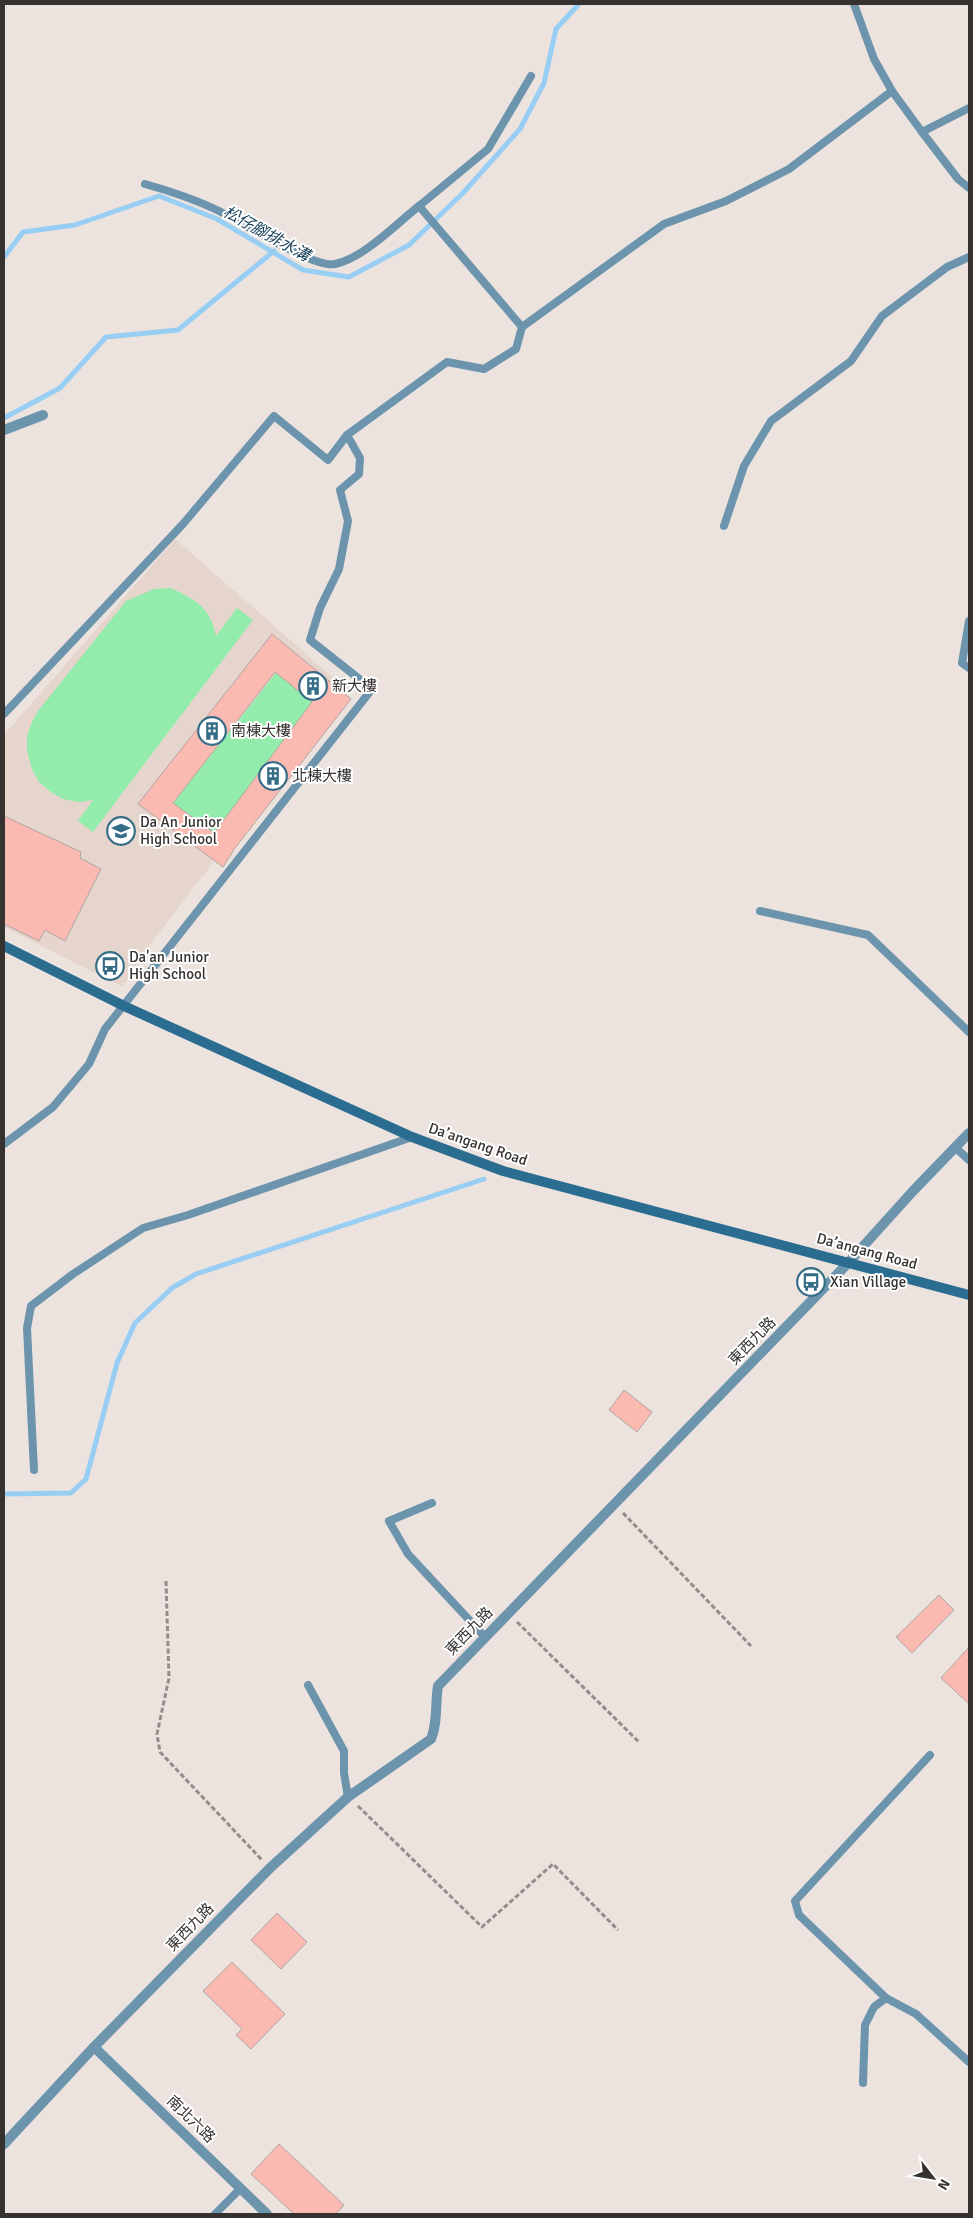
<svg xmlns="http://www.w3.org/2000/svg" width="973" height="2218" viewBox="0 0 973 2218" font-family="Signika,'Noto Sans TC',sans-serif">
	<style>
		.built { fill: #e5d5cc }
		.green { fill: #93ecac }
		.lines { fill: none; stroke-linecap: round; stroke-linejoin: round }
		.stream { stroke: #99cef4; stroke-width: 5 }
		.building { fill: #fbbab1; stroke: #afa5a4; fill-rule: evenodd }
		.path { stroke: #948d8a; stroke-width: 3; stroke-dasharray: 5 2.5; stroke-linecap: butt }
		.service { stroke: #6c94ad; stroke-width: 8 }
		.minor { stroke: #6c94ad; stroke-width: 10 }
		.tertiary { stroke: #6c94ad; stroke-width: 10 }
		.secondary { stroke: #2b6d91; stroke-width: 10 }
		.labels { text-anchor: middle; stroke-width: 4; stroke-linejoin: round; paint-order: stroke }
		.poi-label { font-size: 15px; fill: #363230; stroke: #fff; text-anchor: start }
		.street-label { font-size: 15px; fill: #363230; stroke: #fff }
		.water-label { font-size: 16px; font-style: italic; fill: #1a425c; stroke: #fff }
	</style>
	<rect width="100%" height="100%" fill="#ece3de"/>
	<path class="built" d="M175 539 347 690 147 948 123 987 4 927V735Z"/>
	<g class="green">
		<path d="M171 588C196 600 211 608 216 636L237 608 253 620 93 832 78 821 93 800 79 802 63 799 51 792 39 782 32 769 27 750V736L32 722 38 711 126 601 154 589Z"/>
		<path d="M276 673 312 702 214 833 173 803Z"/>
	</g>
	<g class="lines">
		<g class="stream">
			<path d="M4 257 23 232 75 225 159 196 217 219 303 270 349 277 409 245 463 193 520 129 544 83 556 29 579 4"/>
			<path d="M4 418 60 388 106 337 178 330 274 251"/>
			<path d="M4 1494 71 1493 86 1479 117 1363 135 1323 172 1288 196 1274 484 1179"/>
		</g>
	</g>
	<g class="building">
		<path d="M272 634 351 699 235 848 223 867 138 804ZM275 672 312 702 214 833 173 803Z"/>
		<path d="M4 816 81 852 80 858 101 869 65 941 45 930 39 941 4 924Z"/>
		<path d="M624 1390 652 1412 637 1432 609 1410Z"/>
		<path d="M939 1595 954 1610 912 1653 896 1637Z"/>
		<path d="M969 1647V1704L941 1678Z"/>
		<path d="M277 1913 307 1942 281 1969 251 1940Z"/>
		<path d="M232 1962 285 2014 251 2049 236 2035 242 2029 203 1991Z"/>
		<path d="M279 2144 344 2205 336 2214H294L251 2174Z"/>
	</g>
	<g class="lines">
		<g class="path">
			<path d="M623 1513 751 1646"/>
			<path d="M166 1581 169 1678 157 1734 160 1752 262 1860"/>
			<path d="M517 1622 640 1743"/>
			<path d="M358 1806 482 1927 553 1864 618 1930"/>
		</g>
		<g class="service">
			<path d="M854 4 874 59 892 91"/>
			<path d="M922 132 958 179 969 188"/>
			<path d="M145 184C170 191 194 199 217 210 240 221 314 269 335 264 364 258 396 224 419 206L522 327"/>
			<path d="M419 206 488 149 531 76"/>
			<path d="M724 526 744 466 771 421 851 361 882 316 947 267 969 257"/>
			<path d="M969 621 962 663 969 668"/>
			<path d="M4 714 183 524 274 416 328 460 347 435"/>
			<path d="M760 911 868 935 969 1032"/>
			<path d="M4 1144 53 1107 89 1064 105 1029 372 689 310 640 320 608 339 569 348 521 340 490 359 474 360 458 347 435 447 362 484 369 516 349 522 327 664 224 726 201 789 169 892 91 922 132 969 108"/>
			<path d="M956 1148 969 1160"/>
			<path d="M34 1470 27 1328 31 1306 73 1274 143 1228 188 1215 412 1137"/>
			<path d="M432 1503 389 1521 408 1554 485 1637"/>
			<path d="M308 1685 344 1751V1773L348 1797"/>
			<path d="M886 1998 799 1915 795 1901 930 1755"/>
			<path d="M863 2083 865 2025 874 2007 886 1998 916 2014 969 2062"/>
			<path d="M215 2214 241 2188"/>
		</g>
		<g class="minor">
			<path d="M4 430 43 415"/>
			<path d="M94 2047 267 2214"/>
		</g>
		<path class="tertiary" d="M4 2144 94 2047 270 1868 348 1797 431 1739C438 1722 435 1704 438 1686L849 1262 913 1191 969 1133"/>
		<path class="secondary" d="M4 946 124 1006 412 1137 503 1171 969 1295"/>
	</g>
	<defs>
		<symbol id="building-ring" viewBox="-11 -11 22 22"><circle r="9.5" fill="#fff" stroke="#356d87" stroke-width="1.5"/><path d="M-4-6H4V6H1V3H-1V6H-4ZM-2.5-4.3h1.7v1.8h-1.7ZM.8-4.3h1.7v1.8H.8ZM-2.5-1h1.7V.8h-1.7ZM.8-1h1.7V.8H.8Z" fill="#356d87"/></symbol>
		<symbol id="school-ring" viewBox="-11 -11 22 22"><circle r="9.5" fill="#fff" stroke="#356d87" stroke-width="1.5"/><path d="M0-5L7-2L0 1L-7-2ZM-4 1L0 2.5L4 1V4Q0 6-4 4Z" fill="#356d87"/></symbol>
		<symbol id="bus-ring" viewBox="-11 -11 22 22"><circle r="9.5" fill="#fff" stroke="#356d87" stroke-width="1.5"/><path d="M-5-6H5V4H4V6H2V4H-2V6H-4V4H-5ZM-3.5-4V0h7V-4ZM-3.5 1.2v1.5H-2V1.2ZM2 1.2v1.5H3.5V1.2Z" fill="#356d87"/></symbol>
	</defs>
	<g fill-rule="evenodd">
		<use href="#building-ring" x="297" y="670" width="32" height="32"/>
		<use href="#building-ring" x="196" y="715" width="32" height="32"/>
		<use href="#building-ring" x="257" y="760" width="32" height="32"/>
		<use href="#school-ring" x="105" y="815" width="32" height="32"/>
		<use href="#bus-ring" x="94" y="950" width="32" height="32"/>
		<use href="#bus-ring" x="795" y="1266" width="32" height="32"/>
	</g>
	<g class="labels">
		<g class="poi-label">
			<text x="332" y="691">新大樓</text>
			<text x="231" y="736">南棟大樓</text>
			<text x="292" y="781">北棟大樓</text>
			<text x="140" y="827">Da An Junior<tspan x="140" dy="17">High School</tspan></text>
			<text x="129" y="962">Da'an Junior<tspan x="129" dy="17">High School</tspan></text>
			<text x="830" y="1287">Xian Village</text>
		</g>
		<g class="street-label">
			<text transform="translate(478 1144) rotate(19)" y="5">Da’angang Road</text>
			<text transform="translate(867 1251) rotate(15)" y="5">Da’angang Road</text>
			<text transform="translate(752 1341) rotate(-46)" y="5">東西九路</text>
			<text transform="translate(469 1631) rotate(-46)" y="5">東西九路</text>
			<text transform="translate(190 1927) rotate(-46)" y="5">東西九路</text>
			<text transform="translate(191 2119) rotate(44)" y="5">南北六路</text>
		</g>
		<g class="water-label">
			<text transform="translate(267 233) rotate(29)" y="6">松仔腳排水溝</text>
		</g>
	</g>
	<rect width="973" height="2218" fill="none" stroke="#363230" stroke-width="10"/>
	<g transform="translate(933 2178) rotate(121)" stroke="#ffffff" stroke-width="4" paint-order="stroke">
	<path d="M0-4L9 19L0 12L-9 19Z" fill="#363230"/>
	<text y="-8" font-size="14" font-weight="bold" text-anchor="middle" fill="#363230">N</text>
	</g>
</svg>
